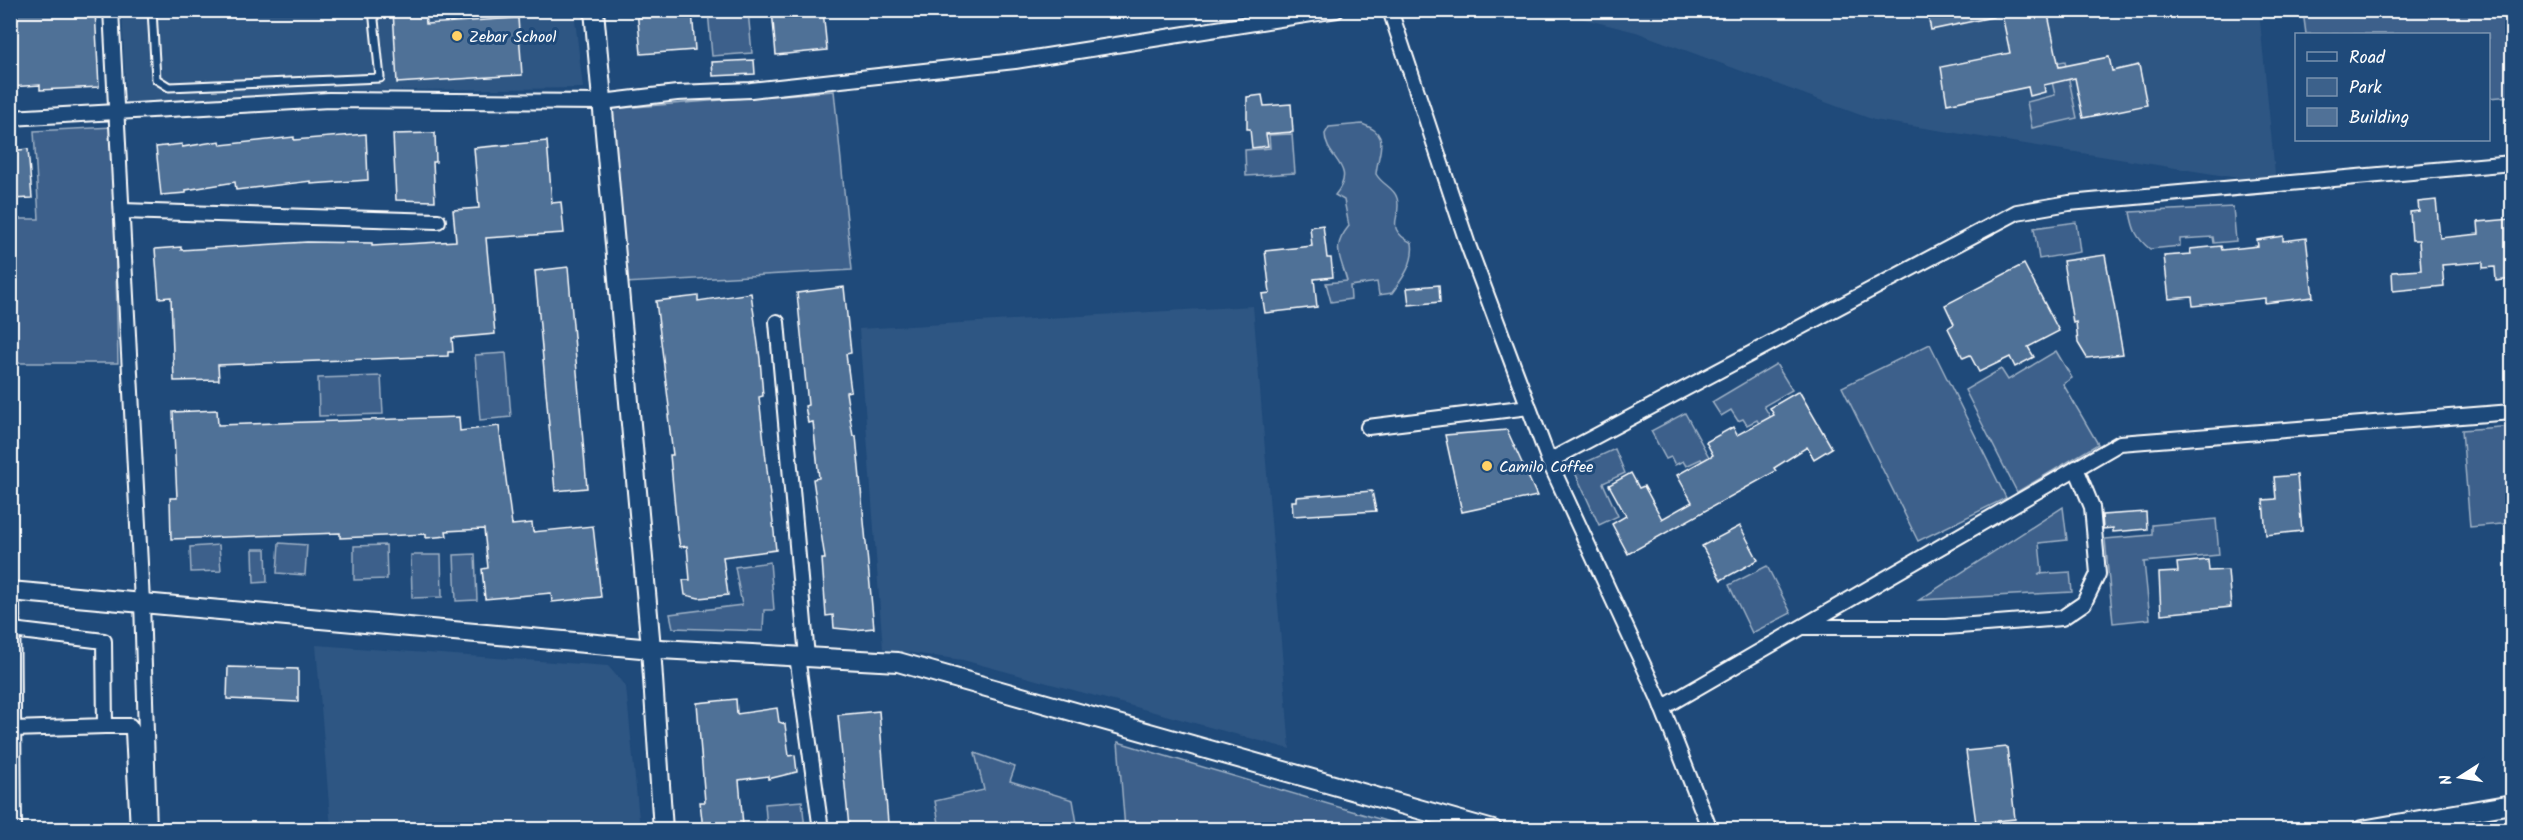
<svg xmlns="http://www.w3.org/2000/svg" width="2523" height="840" viewBox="0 0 2523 840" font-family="Kalam,sans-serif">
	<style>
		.built { fill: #2e5683 }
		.green { fill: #3c618b; stroke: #9eb0c5; stroke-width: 1.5 }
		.building { fill: #507197; stroke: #fff; stroke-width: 1.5 }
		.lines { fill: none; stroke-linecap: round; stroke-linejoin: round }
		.service-casing { stroke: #fff; stroke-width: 11 }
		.minor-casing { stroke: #fff; stroke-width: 18 }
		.tertiary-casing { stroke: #fff; stroke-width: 22 }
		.service { stroke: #1f4a7a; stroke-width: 7 }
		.minor { stroke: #1f4a7a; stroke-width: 14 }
		.tertiary { stroke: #1f4a7a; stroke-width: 18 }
		.poi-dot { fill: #ffd166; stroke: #1f4a7a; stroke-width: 2 }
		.labels { text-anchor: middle; stroke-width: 6; stroke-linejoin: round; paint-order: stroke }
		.poi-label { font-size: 16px; fill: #fff; stroke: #1f4a7a; text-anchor: start }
	</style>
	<rect width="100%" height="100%" fill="#1f4a7a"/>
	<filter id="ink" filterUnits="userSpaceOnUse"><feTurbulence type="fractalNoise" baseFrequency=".0167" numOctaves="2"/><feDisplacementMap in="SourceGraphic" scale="12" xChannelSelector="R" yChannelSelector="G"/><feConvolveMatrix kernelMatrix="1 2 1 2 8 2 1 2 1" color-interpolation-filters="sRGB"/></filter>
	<g filter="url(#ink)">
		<g class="built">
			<path d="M122 11H574L583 88 326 91 126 104Z"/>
			<path d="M1552 11H2259L2276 184 1874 120 1636 32Z"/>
			<path d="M1253 306 1290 749 963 660 883 649 859 329Z"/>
			<path d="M316 645 608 666 626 687 640 829H331Z"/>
		</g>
		<g class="green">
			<path d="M708 11H748L752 53 712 56Z"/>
			<path d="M2303 11H2512V96L2489 98 2488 34H2306Z"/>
			<path d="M2065 61 2077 118 2032 128 2027 102 2055 95 2048 64Z"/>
			<path d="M834 91 852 270 625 283 610 109Z"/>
			<path d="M1362 124C1392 134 1378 150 1376 174 1382 185 1394 187 1397 198 1403 218 1382 227 1412 243 1415 262 1403 278 1392 293L1379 295 1377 282 1350 286 1351 299 1331 302 1326 283 1347 281C1340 255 1331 248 1349 226L1344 200 1335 195C1359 166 1325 159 1325 134L1329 127Z"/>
			<path d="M113 127 118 363H11V219H39L34 131Z"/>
			<path d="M1292 134 1295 173 1246 176 1245 150 1270 148 1269 135Z"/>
			<path d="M2233 207 2236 241 2214 243 2213 237 2180 239V246L2150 249C2136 238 2133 229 2130 212Z"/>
			<path d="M2076 222 2080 252 2039 259 2034 228Z"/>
			<path d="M1930 344 2006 498 1918 541 1842 387Z"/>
			<path d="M2056 351 2072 378 2063 384 2098 444 2017 492 1965 390 2001 369 2008 380Z"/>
			<path d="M506 353 511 417 480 420 475 355Z"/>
			<path d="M1776 364 1792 390 1764 406 1779 432 1768 438 1757 420 1747 425 1743 419 1738 421 1731 410 1721 416 1712 402Z"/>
			<path d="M381 376 383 414 319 416 318 378Z"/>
			<path d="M1685 413 1715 468 1708 471 1701 459 1686 466 1683 461 1675 465 1671 457 1666 459 1651 431Z"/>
			<path d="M2512 426V523L2470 527 2462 430Z"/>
			<path d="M1615 449 1625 473 1603 483 1618 516 1599 525 1573 468Z"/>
			<path d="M2063 507 2067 540 2039 543 2042 572 2038 574 2070 572 2072 592 1919 600Z"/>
			<path d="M2216 519 2219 555 2144 562 2150 619 2113 623 2105 539 2152 535V525Z"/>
			<path d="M279 543 307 545 305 575 277 573Z"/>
			<path d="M219 545 221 571 191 572 190 547Z"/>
			<path d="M386 545 387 579 354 580V546Z"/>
			<path d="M253 549H266L267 582 254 583Z"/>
			<path d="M475 554 477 600 456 601 454 555Z"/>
			<path d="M411 555H441L442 597 412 598Z"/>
			<path d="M770 562 774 610H764L763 631 673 628 670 614 742 605 735 567Z"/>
			<path d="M1767 566 1791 613 1752 633 1729 585Z"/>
			<path d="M1118 742 1413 829H1125Z"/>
			<path d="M975 753 1015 767 1010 781 1073 800 1078 829H940L935 801 984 790Z"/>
			<path d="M802 801 805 829H767L765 804Z"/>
		</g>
		<g class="building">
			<path d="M95 10 99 87 40 90V85L10 87V12Z"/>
			<path d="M393 10H425L426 24 518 18 522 75 397 83Z"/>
			<path d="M637 10H692L695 50 641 54Z"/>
			<path d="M772 10H823L827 50 776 55Z"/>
			<path d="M1927 10H1992L1993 17 1931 30Z"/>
			<path d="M2001 10H2047L2059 67 2109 57 2112 71 2139 65 2147 105 2083 118 2075 78 2044 85 2045 92 2030 96 2028 87 1947 104 1941 67 2010 53Z"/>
			<path d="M754 60 755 74 713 76 712 62Z"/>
			<path d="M1262 95 1264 106 1291 104 1293 132 1266 134 1268 146 1252 148 1250 129H1247V97Z"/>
			<path d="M435 133 436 162H433L435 201 396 200 393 134Z"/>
			<path d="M366 134 368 180 311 184V181L236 190 235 182 186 190V193L161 195 156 147 182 144V147L220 141 221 145 294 137V140Z"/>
			<path d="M547 141 552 203 561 202 564 233 486 238 495 334 452 338 453 352H448V356L218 365 219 380 174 381 171 297 159 298 155 249 181 247V250L307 242 372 243V246L456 241 453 210 479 208 474 148Z"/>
			<path d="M28 149 32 198 10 199V151Z"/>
			<path d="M2436 200 2440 238 2479 234 2478 222 2512 219V279L2496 281 2495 267 2483 268V262L2442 265 2444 286 2393 291 2392 272 2421 270 2419 240H2412L2410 212 2419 211 2418 202Z"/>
			<path d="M1323 225 1327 258H1331L1333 277 1314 279 1317 307 1265 313 1262 294 1270 293 1265 251 1312 246 1310 227Z"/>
			<path d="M2283 236V241L2306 238 2313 297 2265 303V298L2193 306 2192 297 2169 299 2164 256 2191 254 2190 249 2221 246 2222 250 2258 246 2257 240Z"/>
			<path d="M2105 255 2123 354 2087 358 2078 343 2076 322 2073 323 2063 261Z"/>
			<path d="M2024 264 2059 331 2028 347 2034 357 2015 367 2010 357 1979 372 1970 355 1963 358 1948 328 1954 324 1945 305Z"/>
			<path d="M568 267 587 488 555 491 535 271Z"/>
			<path d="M1439 285 1440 302 1409 305 1407 288Z"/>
			<path d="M844 287 851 353 846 354 851 391 846 392 853 436H856L874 628 854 630 834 628 833 615 826 616 822 559H825L813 479 819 478 813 422 808 423 805 406 808 405 797 293Z"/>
			<path d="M751 293 760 359 763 396 759 397 776 550 723 557 728 595 699 598 685 595 683 580H690L687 546 680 547 677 529 670 455H673L668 415H670L656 301 698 296V301Z"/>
			<path d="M1799 391 1832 448 1814 459 1807 447 1774 468 1776 471 1628 554 1612 524 1626 516 1609 485 1631 473 1639 488 1644 486 1662 519 1692 502 1677 475 1713 455 1706 442 1733 427 1737 435 1774 415 1770 408Z"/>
			<path d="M217 410 218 425 459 417 460 431 499 426 512 525 532 523 533 532 593 526 601 597 552 602 551 593 485 599 482 569 488 568 484 529 446 531 447 536 426 538V534L340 538V533L171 539 170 498H177L173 412Z"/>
			<path d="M1507 430 1537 496 1462 512 1445 435Z"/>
			<path d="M2297 475 2302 531 2266 535 2263 500 2276 499 2274 477Z"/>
			<path d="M1372 491 1376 511 1293 516 1292 501H1296V497Z"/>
			<path d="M2146 512 2147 529 2113 532V528L2103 529 2102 515Z"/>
			<path d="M1740 526 1758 560 1721 580 1702 546Z"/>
			<path d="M2208 560 2209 571 2228 570 2231 607 2161 614 2159 573 2178 572 2177 563Z"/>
			<path d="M228 667 298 669V702L227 699Z"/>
			<path d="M736 699 737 714 777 708 779 722 785 724 789 756 795 755 797 772 768 779V776L739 780 743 825 703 829 700 802H705L697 703Z"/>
			<path d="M879 711 888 823 849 827 838 715Z"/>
			<path d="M2007 747 2015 819 1976 823 1966 751Z"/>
		</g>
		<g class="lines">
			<defs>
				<path id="service" d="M152 10 156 79 169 87 380 78 373 10"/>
				<g id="minor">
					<path d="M111 10 142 602 149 830"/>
					<path d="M1390 10 1468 245 1549 461 1658 697 1710 830"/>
					<path d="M10 118 329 100 602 102 677 93 751 90 1015 61 1337 10"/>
					<path d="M122 211 438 221"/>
					<path d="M777 322 807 657"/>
					<path d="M1368 427 1529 407"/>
					<path d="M1549 461 2017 212 2069 203 2512 163"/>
					<path d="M12 591 14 830"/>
					<path d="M1804 627H1946L2062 618 2084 603 2098 574 2092 507 2076 468"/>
					<path d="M12 630 104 641 105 726 13 729"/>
					<path d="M797 656 821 830"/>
					<path d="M1662 708 2120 443 2512 412"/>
					<path d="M105 726H130L133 731 138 830"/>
				</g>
				<g id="tertiary">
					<path d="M594 10 651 648 663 830"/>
					<path d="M10 591 641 648 898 662 1493 830"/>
					<path d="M2362 830 2512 804"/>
				</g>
			</defs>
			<use href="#service" class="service-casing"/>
			<use href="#minor" class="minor-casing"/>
			<use href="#tertiary" class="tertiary-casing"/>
			<use href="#service" class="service"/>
			<use href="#minor" class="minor"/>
			<use href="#tertiary" class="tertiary"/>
		</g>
	</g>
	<g class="poi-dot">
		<circle cx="457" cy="36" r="6"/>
		<circle cx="1487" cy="466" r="6"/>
	</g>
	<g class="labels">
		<g class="poi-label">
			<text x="469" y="42">Zebar School</text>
			<text x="1499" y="472">Camilo Coffee</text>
		</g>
	</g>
	<rect width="2523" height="840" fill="none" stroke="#1f4a7a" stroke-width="36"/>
	<rect x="18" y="18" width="2487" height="804" fill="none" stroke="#fff" stroke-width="2" filter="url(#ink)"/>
	<rect x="2295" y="33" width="195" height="108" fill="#1f4a7a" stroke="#7992af" stroke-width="1.5"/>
	<rect x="2307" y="52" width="30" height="9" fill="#1f4a7a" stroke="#7992af" stroke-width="1.5"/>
	<text x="2349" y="63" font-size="18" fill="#ffffff">Road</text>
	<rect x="2307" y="78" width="30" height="18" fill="#3c618b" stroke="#7992af" stroke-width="1.5"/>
	<text x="2349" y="93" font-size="18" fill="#ffffff">Park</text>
	<rect x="2307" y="108" width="30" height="18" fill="#507197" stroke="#7992af" stroke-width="1.5"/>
	<text x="2349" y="123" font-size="18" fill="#ffffff">Building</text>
	<g transform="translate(2460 777) rotate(258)" stroke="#1f4a7a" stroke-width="4.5" paint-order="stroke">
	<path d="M0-4.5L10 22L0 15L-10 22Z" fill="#ffffff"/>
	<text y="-9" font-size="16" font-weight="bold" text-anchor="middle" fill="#ffffff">N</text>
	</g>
</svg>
